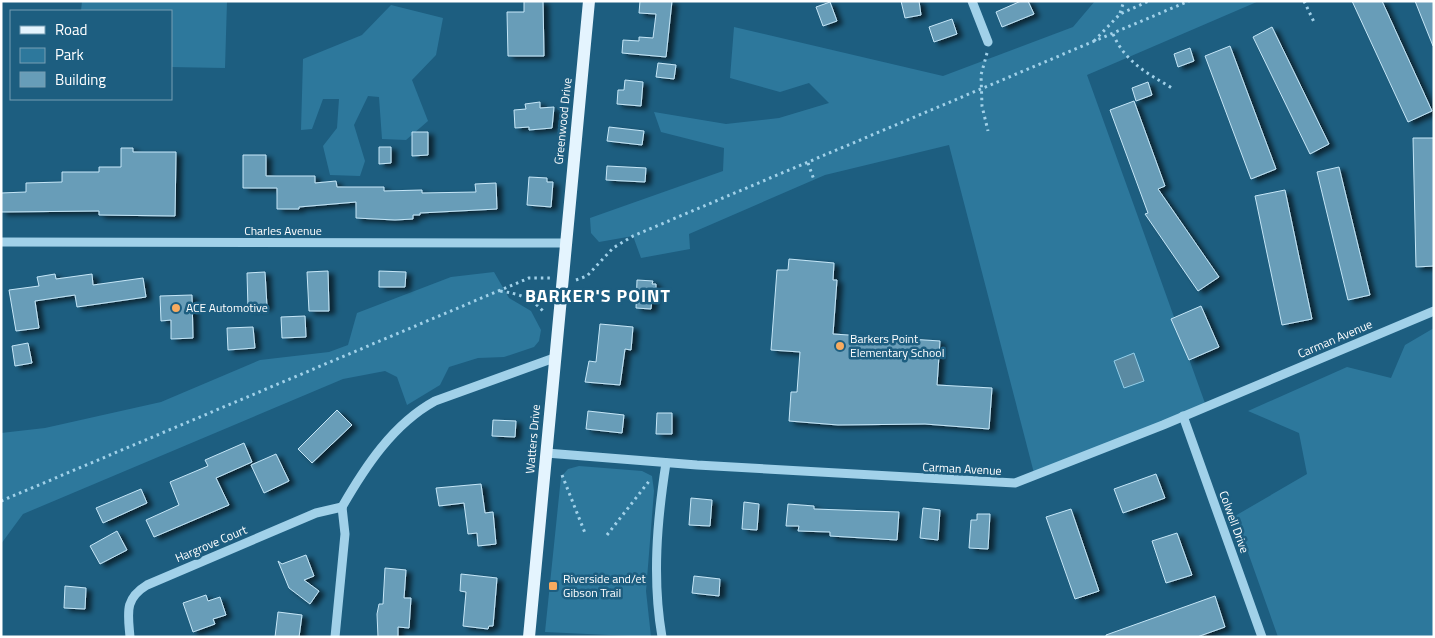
<svg xmlns="http://www.w3.org/2000/svg" width="1435" height="638" viewBox="0 0 1435 638" font-family="'Titillium Web',sans-serif">
	<style>
		.green { fill: #2d789c }
		.water { fill: #5a8aa2; stroke: #94cfea }
		.building { fill: #679db8; stroke: #c5e6f7; filter: url(#shadow) }
		.lines { fill: none; stroke-linecap: round; stroke-linejoin: round }
		.path { stroke: #a1d1e9; stroke-width: 3; stroke-dasharray: 2.5 4; stroke-linecap: butt }
		.minor { stroke: #a1d1e9; stroke-width: 9 }
		.major { stroke: #e4f4fe; stroke-width: 12 }
		.poi-dot { fill: #f8ab5f; stroke: #1d5e80; stroke-width: 2 }
		.labels { text-anchor: middle; stroke-width: 5; stroke-linejoin: round; paint-order: stroke }
		.street-label { font-size: 12px; fill: #fff; stroke: #1d5e80 }
		.poi-label { font-size: 12px; fill: #fff; stroke: #1d5e80; text-anchor: start }
		.district-label { font-size: 18px; font-weight: bold; letter-spacing: 1px; fill: #fff; stroke: #1d5e80 }
	</style>
	<defs>
		<filter id="shadow"><feDropShadow dx="5.5" dy="3" stdDeviation="2.5" flood-color="#0009"/></filter>
	</defs>
	<rect width="100%" height="100%" fill="#1d5e80"/>
	<g class="green">
		<path d="M82 1H227L225 68 171 67V11H81Z"/>
		<path d="M1095 1H1259L1087 75 1206 406 1035 477 949 145 825 175 689 234 690 249 641 258 633 236 599 242 591 233 590 218 723 171 724 148 661 132 654 112 726 124 779 118 829 103 809 83 780 92 730 78 734 27 943 76 1073 27Z"/>
		<path d="M391 5 443 18 436 55 412 80 428 121 406 140 382 139 379 97 368 96 354 125 365 161 360 176 330 175 323 146 337 128 339 99H323L312 129 301 130 303 59 362 35Z"/>
		<path d="M494 272 509 298 531 311 541 330 539 341 534 347 504 357 478 358 449 367 440 385 407 405 397 377 385 371 343 379 23 514 1 544V433L45 428 161 402 260 360 329 352 348 345 357 313 451 277Z"/>
		<path d="M1434 328V637H1278L1235 516 1307 474 1299 433 1248 411 1347 367 1391 378 1405 345Z"/>
		<path d="M579 466 642 471 652 476 654 491 646 591 651 637 545 632 561 477 568 469Z"/>
	</g>
	<path class="water" d="M1134 353 1144 381 1124 388 1114 361Z"/>
	<g class="building">
		<path d="M524 1H543L544 56H508L507 12H524Z"/>
		<path d="M640 1H672L666 57 622 53 623 40 639 41V37L653 38 656 14 639 13Z"/>
		<path d="M901 1H919L921 15 905 18Z"/>
		<path d="M1021 1H1028L1034 14 1002 27 996 12Z"/>
		<path d="M1352 1H1382L1432 111 1408 122Z"/>
		<path d="M1415 1H1434V46H1433Z"/>
		<path d="M830 2 837 21 823 26 816 7Z"/>
		<path d="M952 19 957 34 934 42 929 27Z"/>
		<path d="M1272 27 1329 144 1310 154 1253 37Z"/>
		<path d="M1230 46 1276 169 1251 179 1205 56Z"/>
		<path d="M1190 48 1194 61 1178 67 1174 54Z"/>
		<path d="M658 63 676 65 674 79 656 77Z"/>
		<path d="M625 80 643 82 641 106 617 104 618 90H624Z"/>
		<path d="M1148 82 1152 95 1136 101 1132 88Z"/>
		<path d="M1134 101 1165 186 1158 189 1219 277 1198 291 1145 214 1148 213 1110 110Z"/>
		<path d="M540 102V108L554 107 552 128 529 130V127L515 128 514 110 526 109 525 104Z"/>
		<path d="M609 127 644 131 642 145 607 141Z"/>
		<path d="M412 132H428V155L412 156Z"/>
		<path d="M1413 138H1434V266L1416 267Z"/>
		<path d="M379 147H391V163L379 164Z"/>
		<path d="M121 148H133V152H176L175 216 99 215V211L1 212V193L26 192V183L62 182V172H99V167H121Z"/>
		<path d="M243 155H266V176H315V183L336 181 337 187H384V191L422 190V193L476 192 475 184 496 183 497 209 420 213V215H413V219L395 220 356 218V202L299 207V209H277V188H243Z"/>
		<path d="M607 166 646 168 645 182 606 180Z"/>
		<path d="M1339 167 1370 295 1348 300 1317 172Z"/>
		<path d="M529 177 547 178V182H553L551 207 527 205Z"/>
		<path d="M1285 190 1312 319 1282 325 1255 196Z"/>
		<path d="M789 259 834 263 833 280H837L833 334 940 341 937 385 992 388 989 429 925 424 838 425 789 421 791 392H797L800 352 771 350 777 270H788Z"/>
		<path d="M328 271 329 311H309L307 272Z"/>
		<path d="M379 271 406 272 405 287H379Z"/>
		<path d="M265 272 267 307 248 308 247 273Z"/>
		<path d="M55 274 56 279 92 274 93 285 143 278 146 297 77 307 75 295 35 301 39 328 16 331 9 290 39 286 37 277Z"/>
		<path d="M637 280 653 281 652 284H656V297H652L651 309 636 308Z"/>
		<path d="M192 295 193 338 171 339V320L161 321 160 296Z"/>
		<path d="M1201 306 1219 347 1189 360 1171 319Z"/>
		<path d="M305 316 306 337 282 338 281 317Z"/>
		<path d="M600 324 633 327 631 350 625 349 620 385 585 382 589 361 596 362Z"/>
		<path d="M253 327 255 348 228 350 227 328Z"/>
		<path d="M28 343 32 363 15 366 12 346Z"/>
		<path d="M337 410 352 425 312 463 298 449Z"/>
		<path d="M588 411 624 415 622 433 586 429Z"/>
		<path d="M657 413H672V434H656Z"/>
		<path d="M493 420 516 421 515 437 492 436Z"/>
		<path d="M244 443 252 462 216 478 229 505 154 537 146 520 179 505 170 482 208 466 205 460Z"/>
		<path d="M276 454 289 481 264 493 251 465Z"/>
		<path d="M1156 474 1165 498 1123 513 1114 489Z"/>
		<path d="M481 484 485 513 493 512 496 544 478 546 477 533 468 534 464 503 439 506 436 488Z"/>
		<path d="M141 489 147 503 103 523 96 508Z"/>
		<path d="M691 498 712 500 710 526 689 525Z"/>
		<path d="M744 502 759 504 757 530 742 529Z"/>
		<path d="M788 504 814 506V509L899 512 897 540 830 536V532L798 531 799 526H786Z"/>
		<path d="M923 508 940 510 938 540 920 538Z"/>
		<path d="M1071 509 1099 591 1075 599 1046 517Z"/>
		<path d="M977 514H990L988 549 969 548 971 520H977Z"/>
		<path d="M117 531 127 550 100 564 90 546Z"/>
		<path d="M1177 533 1192 575 1166 583 1152 541Z"/>
		<path d="M306 555 314 576 304 580 319 591 310 604 289 588 278 561 282 564Z"/>
		<path d="M385 568 406 570 404 598H411L409 628 398 627V637H378L377 614 379 604H383Z"/>
		<path d="M461 574 497 578 493 626H489L488 629 463 626 466 592 460 591Z"/>
		<path d="M694 576 720 579 719 596 692 593Z"/>
		<path d="M65 586 86 588 85 609 64 608Z"/>
		<path d="M206 595 208 601 220 597 226 615 213 619 215 624 193 632 183 603Z"/>
		<path d="M1215 596 1225 627 1197 637H1106V635Z"/>
		<path d="M278 612 302 615 299 637H275Z"/>
	</g>
	<g class="lines">
		<g class="path">
			<path d="M1304 1 1314 22"/>
			<path d="M1120 13 1124 1"/>
			<path d="M1113 34C1125 62 1147 73 1172 88"/>
			<path d="M1094 41 1120 14 1149 1"/>
			<path d="M987 53 981 75 982 106 988 131"/>
			<path d="M808 163 814 180"/>
			<path d="M576 280 587 276 613 248 633 236 1189 1"/>
			<path d="M500 291C519 294 530 297 543 311"/>
			<path d="M562 475 585 533"/>
			<path d="M1 501 529 278H550"/>
			<path d="M607 535 650 480"/>
		</g>
		<g class="minor">
			<path d="M972 1 988 42"/>
			<path d="M1 242 565 243"/>
			<path d="M1183 416 1262 637"/>
			<path d="M546 453 697 465 1015 483 1163 425 1434 311"/>
			<path d="M342 507C365 467 393 424 435 401L554 358"/>
			<path d="M130 637C128 613 124 599 147 585L316 513 342 507"/>
			<path d="M335 637 345 534 342 507"/>
			<path d="M662 637C652 579 657 521 666 463"/>
		</g>
		<path class="major" d="M529 637 589 1"/>
	</g>
	<g class="poi-dot">
		<circle cx="176" cy="308" r="5"/>
		<circle cx="840" cy="346" r="5"/>
		<rect x="548" y="581" width="10" height="10" rx="2.5"/>
	</g>
	<g class="labels">
		<g class="street-label">
			<text transform="translate(563 121) rotate(-84)" y="4">Greenwood Drive</text>
			<text x="283" y="235">Charles Avenue</text>
			<text transform="translate(1335 339) rotate(-23)" y="4">Carman Avenue</text>
			<text transform="translate(533 439) rotate(-85)" y="4">Watters Drive</text>
			<text transform="translate(962 469) rotate(3)" y="4">Carman Avenue</text>
			<text transform="translate(1234 522) rotate(70)" y="4">Colwell Drive</text>
			<text transform="translate(211 544) rotate(-23)" y="4">Hargrove Court</text>
		</g>
		<g class="poi-label">
			<text x="186" y="312">ACE Automotive</text>
			<text x="850" y="343">Barkers Point<tspan x="850" dy="14">Elementary School</tspan></text>
			<text x="563" y="583">Riverside and/et<tspan x="563" dy="14">Gibson Trail</tspan></text>
		</g>
		<g class="district-label">
			<text x="598" y="302">BARKER'S POINT</text>
		</g>
	</g>
	<rect width="1435" height="638" fill="none" stroke="#ffffff" stroke-width="5"/>
	<rect x="10" y="10" width="162" height="90" fill="#1d5e80" stroke="#779eb3"/>
	<rect x="20" y="26" width="25" height="8" fill="#e4f4fe" stroke="#779eb3"/>
	<text x="55" y="35" font-size="15" fill="#ffffff">Road</text>
	<rect x="20" y="48" width="25" height="15" fill="#2d789c" stroke="#779eb3"/>
	<text x="55" y="60" font-size="15" fill="#ffffff">Park</text>
	<rect x="20" y="72" width="25" height="15" fill="#679db8" stroke="#779eb3"/>
	<text x="55" y="85" font-size="15" fill="#ffffff">Building</text>
</svg>
